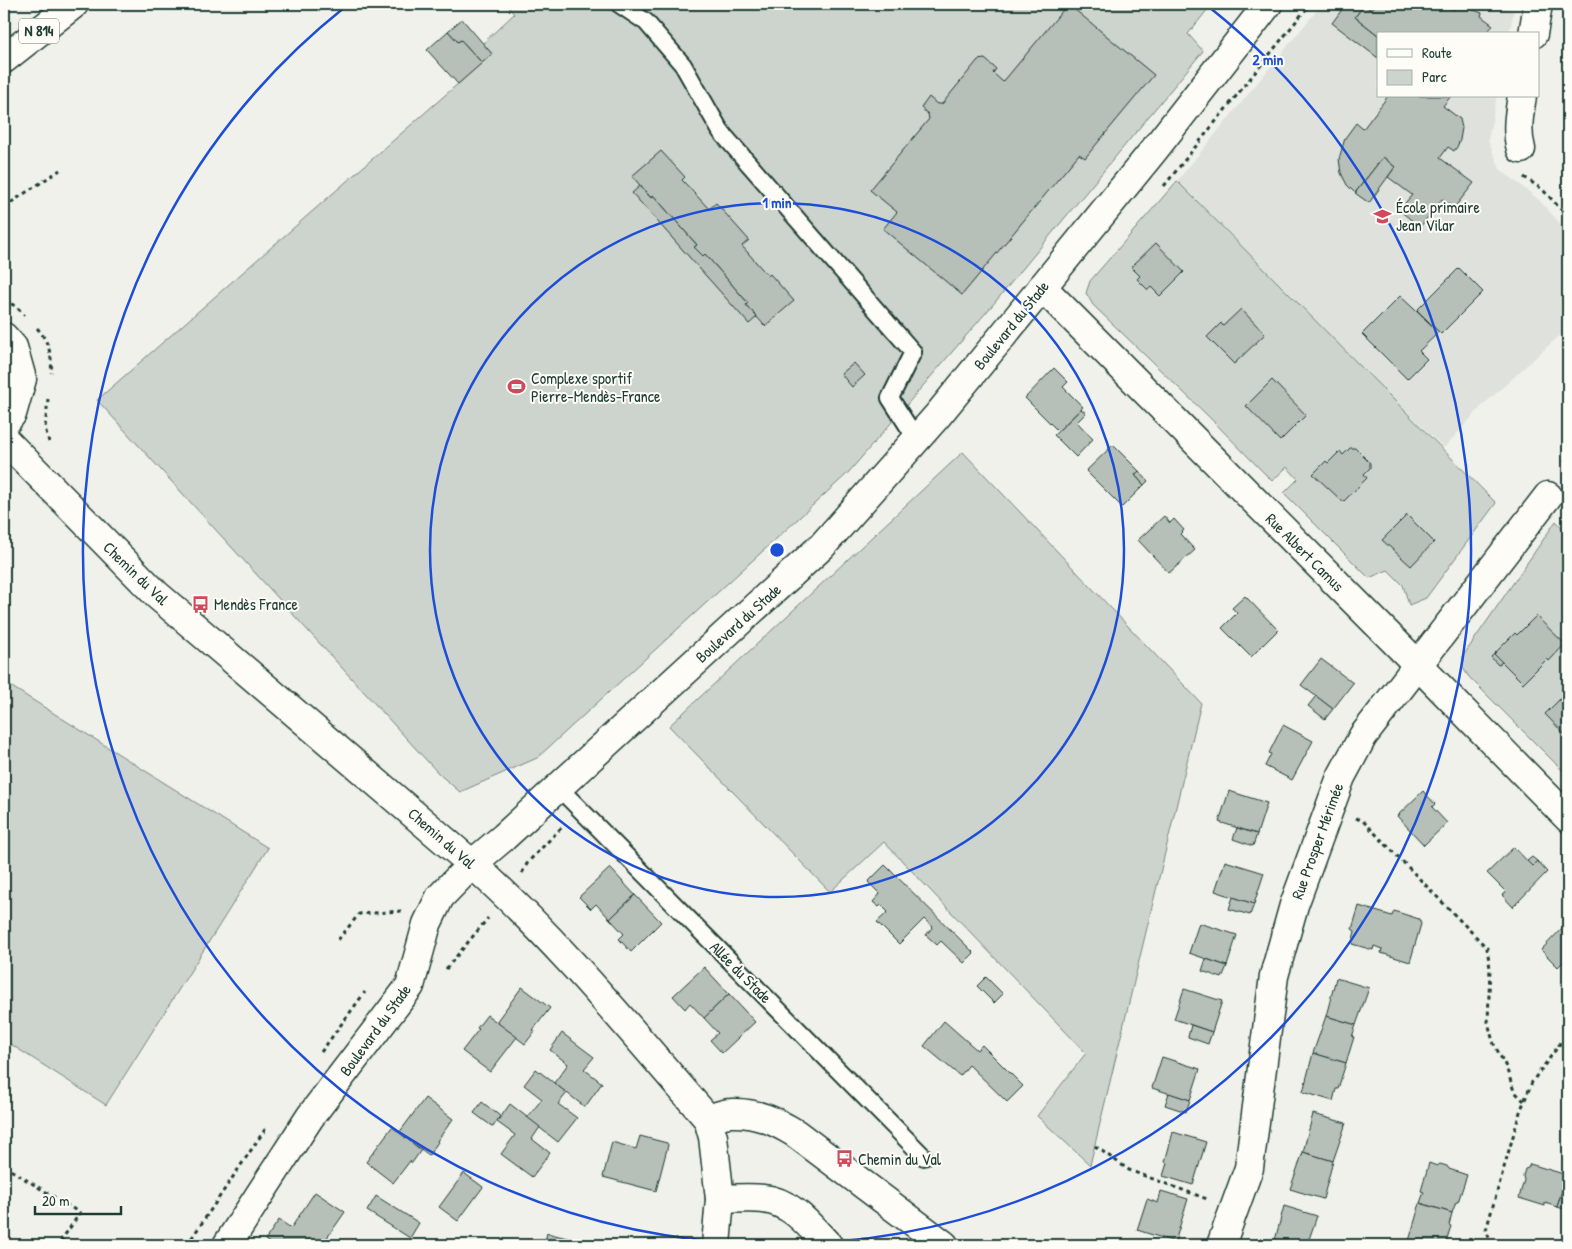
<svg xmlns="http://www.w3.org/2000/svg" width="1572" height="1249" viewBox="0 0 1572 1249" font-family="'Patrick Hand',sans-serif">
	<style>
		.built { fill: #dfe2dc }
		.green { fill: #cdd3cd; stroke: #768880 }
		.building { fill: #b6bfb8; stroke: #1f3d34 }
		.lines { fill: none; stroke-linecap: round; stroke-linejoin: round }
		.lane-casing { stroke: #1f3d34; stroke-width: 20 }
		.street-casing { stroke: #1f3d34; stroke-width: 31 }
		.secondary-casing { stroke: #1f3d34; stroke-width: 31 }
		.highway-casing { stroke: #1f3d34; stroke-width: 31 }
		.path { stroke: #1f3d34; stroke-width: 3; stroke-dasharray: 4 4; stroke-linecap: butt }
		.lane { stroke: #fdfcf7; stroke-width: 16 }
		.street { stroke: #fdfcf7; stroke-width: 28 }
		.secondary { stroke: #fdfcf7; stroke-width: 28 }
		.highway { stroke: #fdfcf7; stroke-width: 28 }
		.ring { fill: none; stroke: #1d4ed8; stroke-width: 2.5 }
		.labels { text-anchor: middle; stroke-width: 4; stroke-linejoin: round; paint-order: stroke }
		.shield { fill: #fdfcf7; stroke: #62766e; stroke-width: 1 }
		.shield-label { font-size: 15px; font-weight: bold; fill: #1f3d34 }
		.poi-label { font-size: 16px; fill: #1f3d34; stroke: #fdfcf7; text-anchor: start }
		.street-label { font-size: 16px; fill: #1f3d34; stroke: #fdfcf7 }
		.centre { fill: #1d4ed8; stroke: #fdfcf7; stroke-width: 2.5 }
		.ring-label { font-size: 15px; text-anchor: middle; font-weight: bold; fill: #1d4ed8; stroke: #fdfcf7; stroke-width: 4; stroke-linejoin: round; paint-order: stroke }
	</style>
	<rect width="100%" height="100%" fill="#f0f1eb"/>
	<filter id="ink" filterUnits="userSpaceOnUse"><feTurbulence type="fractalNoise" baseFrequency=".02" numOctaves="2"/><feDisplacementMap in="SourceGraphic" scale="10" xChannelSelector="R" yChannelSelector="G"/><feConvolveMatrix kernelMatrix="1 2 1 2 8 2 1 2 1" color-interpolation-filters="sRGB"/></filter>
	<g filter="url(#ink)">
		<path class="built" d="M1322 4H1498L1514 11 1509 34H1378V96H1497L1488 140 1500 169 1538 199 1568 232V328L1482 406 1444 448 1373 380 1177 181Z"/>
		<g class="green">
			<path d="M506 4H1212L1188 34 1203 51 996 301 848 473 537 758 460 792 439 774 97 400 492 54 483 43 514 14Z"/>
			<path d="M1177 181 1496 503 1426 598 1409 605 1403 585 1388 570 1369 578 1284 493 1298 479 1287 467 1272 481 1208 416 1093 305 1086 293 1090 281Z"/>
			<path d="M963 452 1201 703 1090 1165 1037 1116 1086 1053 884 842 830 892 669 726Z"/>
			<path d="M1556 521 1568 534V776L1469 677 1463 668V656Z"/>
			<path d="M4 682 268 848 106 1105 4 1040Z"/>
		</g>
		<g class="building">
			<path d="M1068 4 1154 75 1085 158 1079 154 962 295 883 229 897 212 870 190 929 119 928 114 921 108 929 97 937 104H942L978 60 985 59 996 69 993 73 1003 82Z"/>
			<path d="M1346 4H1376L1371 10 1364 5 1355 17 1378 35V58L1332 23Z"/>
			<path d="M1376 4H1452L1449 7 1454 10 1458 4 1482 13 1481 16 1493 25 1486 34 1378 35 1355 17 1364 5 1371 10Z"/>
			<path d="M462 19 492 54 482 63 461 40 458 42 448 31Z"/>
			<path d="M448 31 458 42 461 40 482 63 458 84 427 50Z"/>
			<path d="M1568 53V96H1567L1568 82 1562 79 1567 66Z"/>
			<path d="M1388 96H1451L1443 106 1460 119 1462 128 1460 140 1457 147 1454 151 1448 147 1440 158 1474 183 1454 208 1442 199 1420 227 1399 210 1412 195 1388 177 1395 167 1383 157 1355 193 1347 185 1341 173 1339 159 1345 138 1356 123 1363 129Z"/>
			<path d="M661 151 685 177 682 180 709 209 716 203 749 240 742 246 768 276 770 274 794 301 765 326 746 305 748 303 705 254 703 256 694 247 697 245 653 195 651 198 632 176Z"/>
			<path d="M1383 157 1395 167 1369 203 1355 193Z"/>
			<path d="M640 186 651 198 653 195 697 245 694 247 703 256 705 254 748 303 746 305 757 317 749 324 632 193Z"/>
			<path d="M1156 243 1184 272 1160 296 1151 287 1148 290 1137 279 1140 276 1131 267Z"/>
			<path d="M1459 268 1483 292 1441 334 1417 310Z"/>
			<path d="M1400 296 1439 332 1419 351 1427 359 1407 379 1362 334Z"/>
			<path d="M1241 309 1265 334 1234 364 1207 337 1221 323 1223 326Z"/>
			<path d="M854 363 865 375 852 387 841 374Z"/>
			<path d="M1054 368 1068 382 1063 387 1083 407 1058 431 1025 398Z"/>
			<path d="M1272 380 1306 415 1280 441 1246 406Z"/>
			<path d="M1081 409 1086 413 1077 422 1093 439 1076 457 1054 435Z"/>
			<path d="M1113 445 1139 471 1135 475 1144 485 1122 507 1086 471Z"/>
			<path d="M1350 448H1355L1370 463V468L1364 474 1367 478 1343 502 1313 474 1326 461 1328 463 1340 451 1343 455Z"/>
			<path d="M1139 471 1148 481 1144 485 1135 475Z"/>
			<path d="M1407 515 1434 542 1411 566 1382 540Z"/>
			<path d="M1164 516 1170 523 1174 519 1184 530 1180 534 1195 550 1169 573 1138 540Z"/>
			<path d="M1245 596 1278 630 1251 657 1222 628 1237 613 1232 608Z"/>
			<path d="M1536 616 1565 644 1549 661 1547 659 1523 683 1494 654 1515 633 1517 635Z"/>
			<path d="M1494 654 1502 662 1498 665 1491 657Z"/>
			<path d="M1321 659 1353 683 1333 709 1301 685Z"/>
			<path d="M1568 691V738L1545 714Z"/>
			<path d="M1316 696 1333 709 1325 719 1308 706Z"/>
			<path d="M1283 725 1313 741 1292 780 1265 766 1271 754 1269 753Z"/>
			<path d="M1229 791 1267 803 1257 834 1219 822Z"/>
			<path d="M1423 791 1435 804 1432 807 1447 823 1424 845 1397 816Z"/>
			<path d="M1237 828 1257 834 1253 846 1233 839Z"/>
			<path d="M1514 847 1532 866 1537 861 1547 872 1513 907 1502 895 1506 892 1487 873Z"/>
			<path d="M1532 857 1537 861 1532 866 1527 861Z"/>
			<path d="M1225 861 1264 873 1254 904 1215 891Z"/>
			<path d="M885 865 974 953 964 963 941 941 937 945 926 935 933 927 924 919 899 944 877 922 888 912 881 905 879 907 873 902 880 894 868 882Z"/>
			<path d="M610 868 635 895 610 919 596 904 591 909 579 897Z"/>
			<path d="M635 895 661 922 631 952 619 939 624 934 610 919Z"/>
			<path d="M1233 897 1254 904 1250 915 1229 909Z"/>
			<path d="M1359 906 1392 916 1394 911 1419 919 1421 924 1410 962 1381 953 1382 949 1374 946 1373 950 1352 944 1355 931 1352 929Z"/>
			<path d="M1568 922V957L1558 967 1541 950Z"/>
			<path d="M1199 923 1237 935 1227 966 1189 953Z"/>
			<path d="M1206 959 1227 966 1222 978 1202 971Z"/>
			<path d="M704 967 729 994 704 1018 690 1003 685 1009 673 996Z"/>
			<path d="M986 977 1003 994 994 1003 977 986Z"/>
			<path d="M1336 978 1369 988 1356 1025 1326 1016Z"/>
			<path d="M522 987 550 1008 533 1030 535 1031 525 1044 496 1022Z"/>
			<path d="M1184 989 1222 1001 1212 1032 1174 1019Z"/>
			<path d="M729 994 755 1022 722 1053 710 1040 718 1033 704 1018Z"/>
			<path d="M487 1015 517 1037 490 1072 462 1051 479 1029 477 1028Z"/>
			<path d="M1326 1016 1356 1025 1352 1037H1354L1346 1063 1313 1053Z"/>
			<path d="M944 1021 977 1050 982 1045 1023 1086 1007 1102 969 1065 960 1076 924 1046Z"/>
			<path d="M1191 1025 1212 1032 1208 1044 1188 1037Z"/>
			<path d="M562 1033 594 1057 584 1069 602 1083 585 1107 554 1083 568 1064 550 1050Z"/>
			<path d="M1313 1053 1346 1063 1338 1089H1336L1333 1101 1303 1092Z"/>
			<path d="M1162 1057 1200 1069 1190 1100 1152 1088Z"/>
			<path d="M536 1069 567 1093 558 1104 577 1118 558 1142 527 1118 542 1099 524 1085Z"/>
			<path d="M1169 1093 1190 1100 1186 1112 1165 1105Z"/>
			<path d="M425 1098 453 1119 437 1141 438 1142 429 1155 399 1133Z"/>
			<path d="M482 1102 500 1116 493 1127 474 1113Z"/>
			<path d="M510 1104 540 1127 532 1139 550 1153 532 1177 501 1154 515 1135 497 1122Z"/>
			<path d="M1313 1114 1346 1123 1333 1161 1303 1152Z"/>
			<path d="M392 1127 421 1150 412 1163 410 1161 393 1183 366 1162Z"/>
			<path d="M1173 1132 1206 1142 1193 1185 1163 1176 1167 1163 1165 1162Z"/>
			<path d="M640 1136 667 1143 668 1145 656 1191 603 1177 612 1142 636 1149Z"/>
			<path d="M1303 1152 1333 1161 1323 1199 1290 1189Z"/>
			<path d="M1429 1163 1437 1166 1440 1164 1447 1166 1449 1169 1467 1175 1458 1202H1456L1452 1213 1420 1203 1424 1192 1421 1191Z"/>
			<path d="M1530 1164 1567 1175 1557 1207 1545 1203V1206L1519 1198 1524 1180 1523 1176 1525 1169 1528 1168Z"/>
			<path d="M464 1173 483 1187 458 1221 439 1207Z"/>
			<path d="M1567 1175 1568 1176V1210L1557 1207Z"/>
			<path d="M1161 1191 1188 1199 1175 1242 1137 1230 1147 1199 1158 1203Z"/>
			<path d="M315 1192 345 1212 322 1245H286L282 1242 280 1245H273L265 1240 279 1220 291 1228Z"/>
			<path d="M376 1196 419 1223 410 1238 367 1211Z"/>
			<path d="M1420 1203 1452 1213 1449 1225 1451 1226 1445 1245H1422L1409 1241Z"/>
			<path d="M1284 1206 1317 1216 1307 1245 1274 1244Z"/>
			<path d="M547 1233 579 1241 578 1245H544Z"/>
		</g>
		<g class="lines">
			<defs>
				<g id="lane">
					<path d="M619 4 646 22 683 65 721 132 913 352 890 398 917 440"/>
					<path d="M558 787 924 1157"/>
				</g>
				<g id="street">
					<path d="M1533 34 1538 4"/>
					<path d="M1521 149C1516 131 1519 114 1522 96"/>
					<path d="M1042 287 1418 665 1568 818"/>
					<path d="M472 864C558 940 632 1032 708 1119L713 1137 720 1199C734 1199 749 1197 763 1199 791 1201 810 1226 828 1245"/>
					<path d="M708 1119C715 1117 723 1113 731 1113 756 1112 775 1121 795 1133L944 1245"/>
					<path d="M716 1245 720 1199"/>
					<path d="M1221 1245 1249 1168 1274 976 1294 905 1341 777 1363 736 1548 496"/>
				</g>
				<g id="secondary">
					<path d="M4 337 13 347 22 379 12 414 4 424"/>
					<path d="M4 439 157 595 472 864"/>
					<path d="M227 1245 310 1117 410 986 427 924 440 897 472 864 504 837 822 546 938 415 1154 150 1268 4"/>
				</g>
				<path id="highway" d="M4 59 74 4"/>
			</defs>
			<use href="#lane" class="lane-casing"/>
			<use href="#street" class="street-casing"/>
			<use href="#secondary" class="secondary-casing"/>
			<use href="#highway" class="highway-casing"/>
			<g class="path">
				<path d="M1524 177 1543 190 1568 217"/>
				<path d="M1164 186 1310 4"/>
				<path d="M4 207 60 170"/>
				<path d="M4 300 17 307 24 315"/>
				<path d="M37 328C48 340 53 357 51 373"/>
				<path d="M48 399 45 428 49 442"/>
				<path d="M1565 462 1568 459"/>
				<path d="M1356 818 1363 821 1487 948 1490 968 1488 1022 1493 1042 1506 1067 1514 1091 1524 1101"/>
				<path d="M522 873 528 862 564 825"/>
				<path d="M338 940 359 914 402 911"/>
				<path d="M446 969 488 918"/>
				<path d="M321 1052 365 992"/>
				<path d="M1095 1146 1129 1170 1207 1199"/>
				<path d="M4 1166 80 1213 58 1245"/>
				<path d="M187 1245 266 1128"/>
				<path d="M1492 1245 1486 1230 1520 1112 1532 1082 1568 1033"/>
			</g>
			<use href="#lane" class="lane"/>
			<use href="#street" class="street"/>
			<use href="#secondary" class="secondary"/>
			<use href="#highway" class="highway"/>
		</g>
	</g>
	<g class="ring">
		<circle cx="777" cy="550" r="347"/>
		<path d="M1209 7A694 694 0 1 1 345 7"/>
	</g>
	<defs>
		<symbol id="school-bare" viewBox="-9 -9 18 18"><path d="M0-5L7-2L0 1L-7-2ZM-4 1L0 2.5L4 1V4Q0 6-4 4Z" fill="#d1495b" stroke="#fdfcf7" stroke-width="2.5" paint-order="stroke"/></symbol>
		<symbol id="stadium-bare" viewBox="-9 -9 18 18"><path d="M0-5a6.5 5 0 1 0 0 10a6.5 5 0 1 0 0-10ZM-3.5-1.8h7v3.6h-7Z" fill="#d1495b" stroke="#fdfcf7" stroke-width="2.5" paint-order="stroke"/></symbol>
		<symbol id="bus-bare" viewBox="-9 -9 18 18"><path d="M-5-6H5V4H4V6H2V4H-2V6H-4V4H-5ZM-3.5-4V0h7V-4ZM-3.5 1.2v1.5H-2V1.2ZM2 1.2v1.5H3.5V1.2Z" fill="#d1495b" stroke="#fdfcf7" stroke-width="2.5" paint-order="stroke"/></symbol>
	</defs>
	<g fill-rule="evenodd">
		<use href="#school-bare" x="1370" y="204" width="25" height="25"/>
		<use href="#stadium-bare" x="504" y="374" width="25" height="25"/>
		<use href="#bus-bare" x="188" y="592" width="25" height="25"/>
		<use href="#bus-bare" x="832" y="1146" width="25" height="25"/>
	</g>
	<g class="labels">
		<rect class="shield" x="19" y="18.5" width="40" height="25" rx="4"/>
		<g class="shield-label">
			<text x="39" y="36">N 814</text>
		</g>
		<g class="poi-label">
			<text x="1396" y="213">École primaire<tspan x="1396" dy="18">Jean Vilar</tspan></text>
			<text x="531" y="384">Complexe sportif<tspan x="531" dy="18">Pierre-Mendès-France</tspan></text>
			<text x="214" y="610">Mendès France</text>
			<text x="858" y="1165">Chemin du Val</text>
		</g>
		<g class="street-label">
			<text transform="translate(1011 325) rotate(-51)" y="6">Boulevard du Stade</text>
			<text transform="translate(1305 552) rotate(45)" y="6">Rue Albert Camus</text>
			<text transform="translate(136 573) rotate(44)" y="6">Chemin du Val</text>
			<text transform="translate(738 623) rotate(-42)" y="6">Boulevard du Stade</text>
			<text transform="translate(442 838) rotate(41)" y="6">Chemin du Val</text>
			<text transform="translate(1317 841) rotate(-70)" y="6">Rue Prosper Mérimée</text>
			<text transform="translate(741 972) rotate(45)" y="6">Allée du Stade</text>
			<text transform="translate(375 1030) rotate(-54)" y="6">Boulevard du Stade</text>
		</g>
	</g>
	<circle cx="777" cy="550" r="8" class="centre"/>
	<g class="ring-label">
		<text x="1268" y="65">2 min</text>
		<text x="777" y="208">1 min</text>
	</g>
	<rect width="1572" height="1249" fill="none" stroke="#fdfcf7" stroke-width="20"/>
	<rect x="10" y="10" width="1552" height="1229" fill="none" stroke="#1f3d34" stroke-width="2" filter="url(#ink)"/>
	<rect x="1377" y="32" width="162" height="65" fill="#fdfcf7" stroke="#a4b0a9"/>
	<rect x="1387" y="49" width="25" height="8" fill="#fdfcf7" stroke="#a4b0a9"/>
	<text x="1422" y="58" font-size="15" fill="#1f3d34">Route</text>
	<rect x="1387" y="70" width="25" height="15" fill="#cdd3cd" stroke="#a4b0a9"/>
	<text x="1422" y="82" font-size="15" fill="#1f3d34">Parc</text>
	<path d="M35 1206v8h86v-8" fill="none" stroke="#1f3d34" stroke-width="2.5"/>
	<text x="42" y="1206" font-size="15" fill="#1f3d34" stroke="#fdfcf7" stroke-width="4" paint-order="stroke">20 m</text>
</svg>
